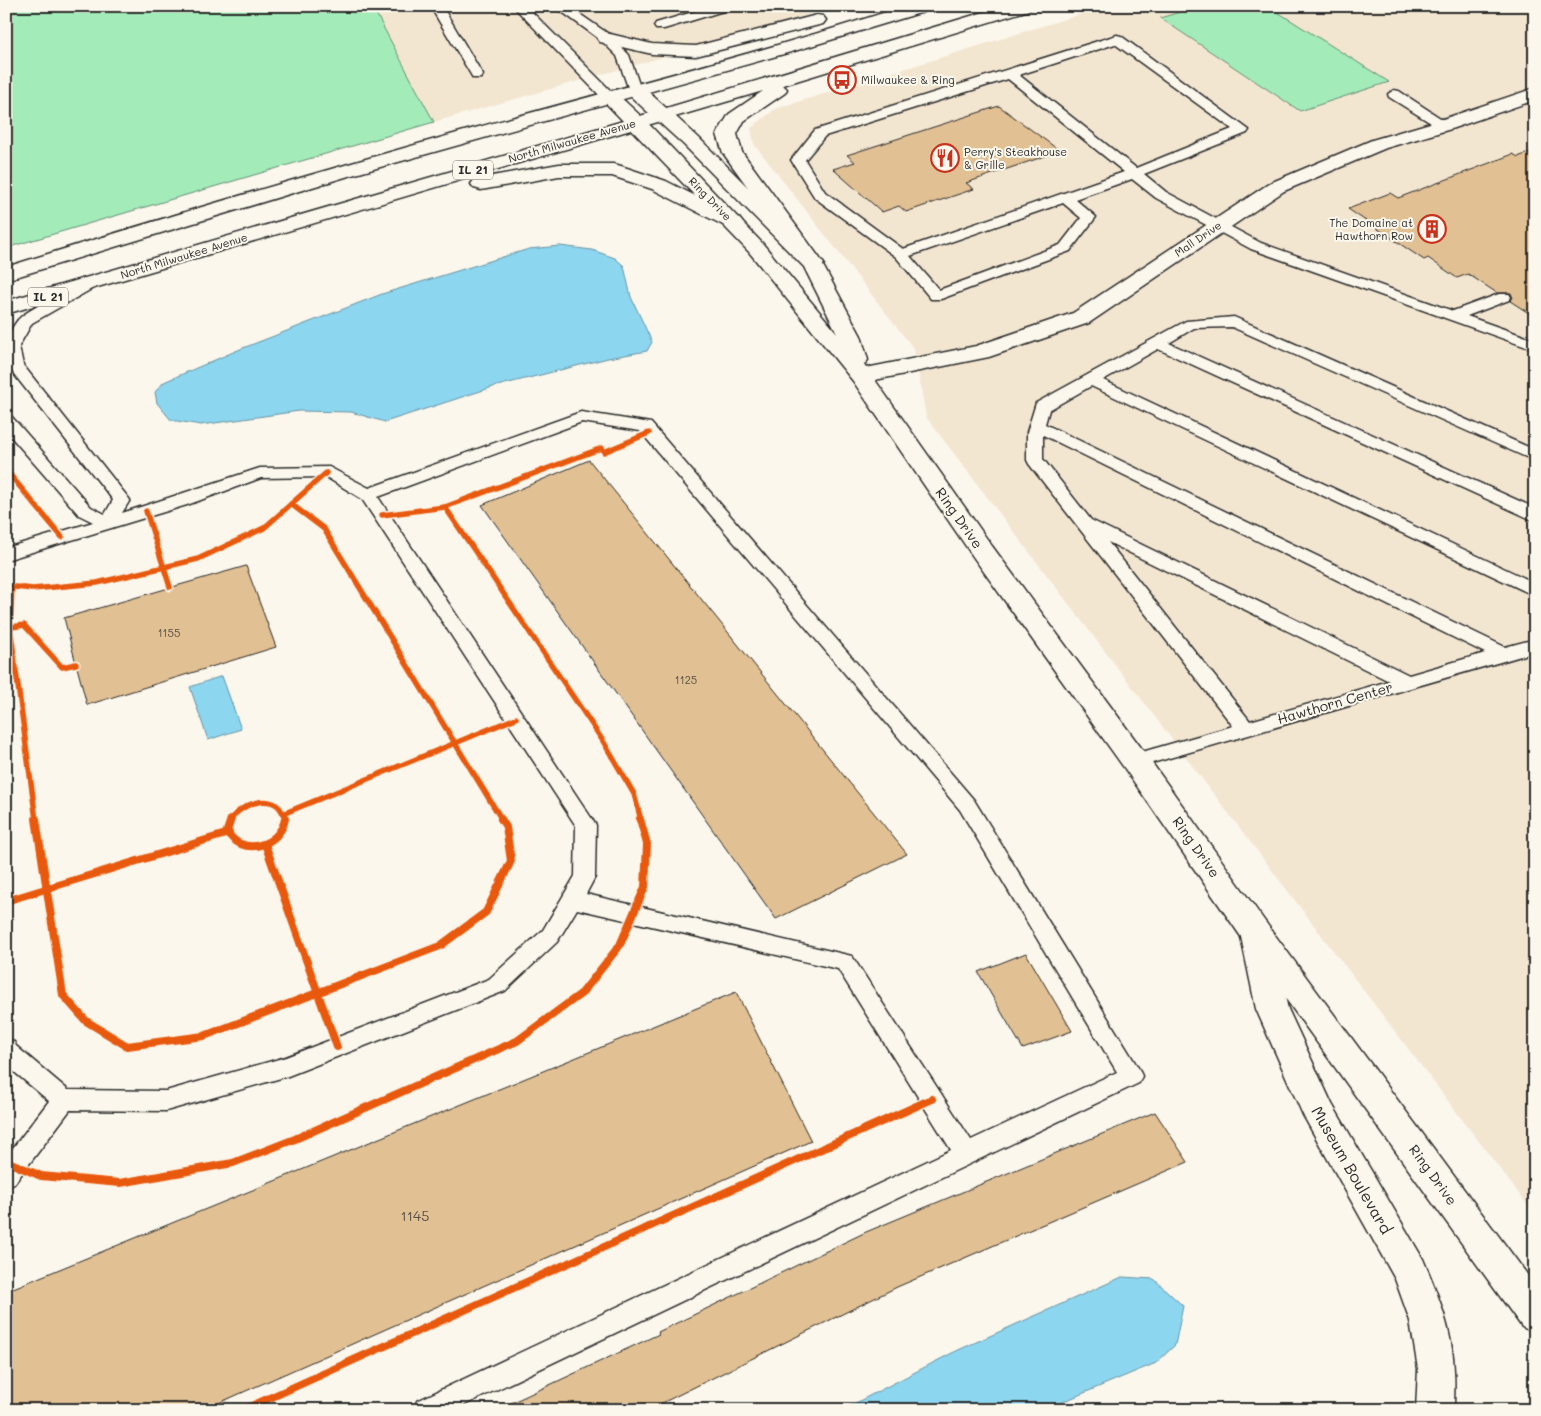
<svg xmlns="http://www.w3.org/2000/svg" width="1541" height="1416" viewBox="0 0 1541 1416" font-family="Mali,sans-serif">
	<style>
		.built { fill: #f3e6d1 }
		.green { fill: #a3ecba; stroke: #678c72 }
		.water { fill: #8dd6ef; stroke: #6692a1 }
		.building { fill: #e1c093; stroke: #2b2b2b }
		.lines { fill: none; stroke-linecap: round; stroke-linejoin: round }
		.service-casing { stroke: #2b2b2b; stroke-width: 3 }
		.minor-casing { stroke: #2b2b2b; stroke-width: 3 }
		.tertiary-casing { stroke: #2b2b2b; stroke-width: 3 }
		.primary-casing { stroke: #2b2b2b; stroke-width: 3 }
		.service { fill: #fbf7ec; fill-rule: evenodd }
		.minor { fill: #fbf7ec; fill-rule: evenodd }
		.tertiary { fill: #fbf7ec; fill-rule: evenodd }
		.primary { fill: #fbf7ec; fill-rule: evenodd }
		.cycleway-far1-casing { stroke: #fbf7ec; stroke-width: 9 }
		.cycleway-casing { stroke: #fbf7ec; stroke-width: 11 }
		.cycleway-far1 { stroke: #e8590c; stroke-width: 5.5 }
		.cycleway { stroke: #e8590c; stroke-width: 8 }
		.labels { text-anchor: middle; stroke-width: 4; stroke-linejoin: round; paint-order: stroke }
		.far-poi-label { font-size: 11px; fill: #2b2b2b; stroke: #fbf7ec; text-anchor: start }
		.far-street-label { font-size: 11px; fill: #2b2b2b; stroke: #fbf7ec }
		.number-label { font-size: 11px; fill: #585045 }
		.shield { fill: #fbf7ec; stroke: #696865; stroke-width: 1 }
		.shield-label { font-size: 12px; font-weight: bold; fill: #2b2b2b }
		.street-label { font-size: 14px; fill: #2b2b2b; stroke: #fbf7ec }
		.near-number-label { font-size: 14px; fill: #585045 }
		.near-street-label { font-size: 16px; fill: #2b2b2b; stroke: #fbf7ec }
	</style>
	<rect width="100%" height="100%" fill="#fbf7ec"/>
	<filter id="ink" filterUnits="userSpaceOnUse"><feTurbulence type="fractalNoise" baseFrequency=".02" numOctaves="2"/><feDisplacementMap in="SourceGraphic" scale="10" xChannelSelector="R" yChannelSelector="G"/><feConvolveMatrix kernelMatrix="1 2 1 2 8 2 1 2 1" color-interpolation-filters="sRGB"/></filter>
	<g filter="url(#ink)">
		<g class="built">
			<path d="M372 6H843L434 122Z"/>
			<path d="M1107 6H1535V1215L926 417 914 349 754 144 751 128 775 109Z"/>
		</g>
		<g class="green">
			<path d="M6 6H372L434 122 6 248Z"/>
			<path d="M1200 6H1268L1389 82 1300 111 1160 18Z"/>
		</g>
		<g class="water">
			<path d="M560 246 592 250 615 258 624 266 631 297 652 342 647 351 608 358 493 387 385 422 351 412 299 411 201 425 171 420 157 403 155 392 164 382 238 350 382 294 529 249Z"/>
			<path d="M222 676 241 729 208 740 190 687Z"/>
			<path d="M1122 1277 1154 1279 1183 1306 1175 1345 1156 1363 1043 1410H842L954 1352Z"/>
		</g>
		<g class="building">
			<path d="M999 106 1060 151 966 183 974 189 906 212 899 206 882 212 833 169 855 162 847 155Z"/>
			<path d="M1535 150V317L1510 301 1513 298 1511 293H1497L1468 274 1457 278 1428 258 1424 260 1348 209 1390 193 1398 198 1513 154 1518 157Z"/>
			<path d="M589 460 907 854 776 919 482 505Z"/>
			<path d="M246 566 276 647 87 705 64 618Z"/>
			<path d="M1026 953 1072 1031 1023 1049 978 972Z"/>
			<path d="M736 992 811 1141 203 1410H6V1291Z"/>
			<path d="M1155 1112 1188 1162 897 1287 648 1410H496L659 1334 658 1332 866 1232Z"/>
		</g>
		<g class="lines">
			<defs>
				<g id="service">
					<path d="M430 6H442L483 75 481 78H473Z"/>
					<path d="M513 6H526L614 94 615 97 614 100H604Z"/>
					<path d="M554 6H568L610 35 629 55 641 90 640 93H630L629 90 617 56 602 41Z"/>
					<path d="M713 6H732L730 9 664 29H656L654 26 656 23Z"/>
					<path d="M1117 35 1121 36 1249 130 1247 133 1144 174 1166 192 1261 243 1453 311 1499 294H1509L1511 297 1509 300 1467 316 1535 340V350L1251 249 1156 198 1132 179 1075 199 1096 217 1070 251 941 299H931L896 257 815 198 791 160 815 130ZM1115 44 1232 129 1136 168 1019 75ZM1008 79 1124 172 903 249 825 192 805 160 825 136ZM1063 203 1081 218 1060 245 939 290 910 256Z"/>
					<path d="M1394 90 1399 91 1451 125 1449 128H1439L1389 97 1388 94Z"/>
					<path d="M90 280 95 281 97 284 95 287 32 323 19 346 23 365 130 500 122 513 260 468 329 467 369 488 581 412 651 423 974 800 1139 1069 1142 1076 1139 1083 454 1410H413L417 1401 951 1150 838 969 577 909 557 942 505 991 288 1076 166 1111 70 1110 14 1184 6 1187V1157L49 1101 6 1065V1039L14 1042 16 1046 68 1090 166 1091 286 1057 489 979 543 930 575 876 576 826 362 499 326 477 261 478 187 505 6 560V548L93 522 79 515 6 431V416L12 417 91 507 105 514 113 500 10 369C0 356 9 326 22 316 31 309 79 282 90 280ZM582 422 640 431 960 810 1117 1072 971 1140 852 956 586 894 595 877 596 825 378 497Z"/>
					<path d="M1234 317 1535 450V461L1232 327 1194 328 1169 343 1535 508V521L1158 349 1103 380 1535 583V596L1091 386 1049 410 1045 424 1505 647 1535 639V652L1135 768 1128 766 1125 761 1128 756 1233 726 1029 464 1027 460V432L1036 403 1186 321ZM1043 435 1485 653 1409 675 1091 520 1043 459ZM1108 542 1389 681 1250 721Z"/>
				</g>
				<path id="minor" d="M1255 919 1266 923 1270 932 1288 1009 1332 1104 1423 1259C1438 1294 1453 1332 1454 1371 1455 1384 1454 1397 1454 1410H1416L1418 1369 1410 1321 1395 1279 1303 1115 1256 1009 1240 932 1244 923Z"/>
				<path id="tertiary" d="M635 84 642 86 698 137 820 260 861 336 868 360 864 365 866 368 976 346 1073 313 1270 183 1372 140 1437 121 1535 88V100L1451 129 1386 148 1284 191 1089 323 989 357 875 380 992 546 1145 753 1266 923 1535 1285V1333L1522 1327 1244 941 1125 769 974 558 853 381 749 252 600 97 602 93 609 91 616 93 644 119 763 244 837 333 804 267 684 145 628 94 626 90 628 86Z"/>
				<g id="primary">
					<path d="M905 6H933L930 10 791 52 352 175 6 280V267C162 218 318 172 475 128 619 88 764 52 905 6Z"/>
					<path d="M1004 6H1032L1029 10 783 85 787 89 785 93 744 121 737 134 742 152 824 264 820 268 813 270 806 268 723 153 717 134 729 114 763 91 6 314V301L630 119Z"/>
					<path d="M817 15 823 16 826 20 823 24 696 56 652 54 600 42 597 38 600 34 606 33 652 44 696 46Z"/>
					<path d="M559 164H614L621 166 666 181 739 218 742 222 739 226 732 228 725 226 652 189 612 176H559L481 190 474 188 471 184 474 180 481 178Z"/>
				</g>
			</defs>
			<use href="#service" class="service-casing"/>
			<use href="#minor" class="minor-casing"/>
			<use href="#tertiary" class="tertiary-casing"/>
			<use href="#primary" class="primary-casing"/>
			<use href="#service" class="service"/>
			<use href="#minor" class="minor"/>
			<use href="#tertiary" class="tertiary"/>
			<use href="#primary" class="primary"/>
			<defs>
				<g id="cycleway-far1">
					<path d="M6 470 62 537"/>
					<path d="M291 504 324 529 502 820"/>
					<path d="M146 511 170 587"/>
					<path d="M382 515 445 507"/>
					<path d="M6 586 33 589 97 583 198 559 264 528 326 473"/>
					<path d="M12 587 10 626 36 820"/>
					<path d="M6 628 24 625 62 667 76 664"/>
					<path d="M285 813 516 718"/>
					<path d="M230 820C244 801 279 790 285 820"/>
					<path d="M641 820 634 794 603 741 445 507 602 448 604 452 649 433"/>
				</g>
				<g id="cycleway">
					<path d="M36 819 63 995 86 1021 127 1046 204 1036 440 946 486 912 511 861 506 827 501 819"/>
					<path d="M231 819 227 831C241 858 280 846 285 819"/>
					<path d="M265 844 337 1047"/>
					<path d="M6 901 229 833"/>
					<path d="M6 1161 41 1176 120 1183 233 1163 295 1139 517 1041 582 993 620 945 645 887 647 844 640 819"/>
					<path d="M243 1410 932 1099"/>
				</g>
			</defs>
			<use href="#cycleway-far1" class="cycleway-far1-casing"/>
			<use href="#cycleway" class="cycleway-casing"/>
			<use href="#cycleway-far1" class="cycleway-far1"/>
			<use href="#cycleway" class="cycleway"/>
		</g>
	</g>
	<defs>
		<symbol id="bus-ring" viewBox="-11 -11 22 22"><circle r="9.5" fill="#fbf7ec" stroke="#c8321e" stroke-width="1.5"/><path d="M-5-6H5V4H4V6H2V4H-2V6H-4V4H-5ZM-3.5-4V0h7V-4ZM-3.5 1.2v1.5H-2V1.2ZM2 1.2v1.5H3.5V1.2Z" fill="#c8321e"/></symbol>
		<symbol id="restaurant-ring" viewBox="-11 -11 22 22"><circle r="9.5" fill="#fbf7ec" stroke="#c8321e" stroke-width="1.5"/><path d="M-5-6h1v4h1v-4h1v4h1v-4h1v5L-1.5 .5V6h-2V.5L-5-1ZM5-6V6H3V1.5H1.5Q1.5-4 5-6Z" fill="#c8321e"/></symbol>
		<symbol id="building-ring" viewBox="-11 -11 22 22"><circle r="9.5" fill="#fbf7ec" stroke="#c8321e" stroke-width="1.5"/><path d="M-4-6H4V6H1V3H-1V6H-4ZM-2.5-4.3h1.7v1.8h-1.7ZM.8-4.3h1.7v1.8H.8ZM-2.5-1h1.7V.8h-1.7ZM.8-1h1.7V.8H.8Z" fill="#c8321e"/></symbol>
	</defs>
	<g fill-rule="evenodd">
		<use href="#bus-ring" x="826" y="64" width="32" height="32"/>
		<use href="#restaurant-ring" x="929" y="142" width="32" height="32"/>
		<use href="#building-ring" x="1416" y="213" width="32" height="32"/>
	</g>
	<g class="labels">
		<g class="far-poi-label">
			<text x="861" y="84">Milwaukee &amp; Ring</text>
			<text x="964" y="156">Perry's Steakhouse<tspan x="964" dy="13">&amp; Grille</tspan></text>
			<text x="1413" y="227" text-anchor="end">The Domaine at<tspan x="1413" dy="13">Hawthorn Row</tspan></text>
		</g>
		<g class="far-street-label">
			<text transform="translate(572 141) rotate(-16)" y="4">North Milwaukee Avenue</text>
			<text transform="translate(710 199) rotate(46)" y="4">Ring Drive</text>
			<text transform="translate(1198 239) rotate(-34)" y="4">Mall Drive</text>
			<text transform="translate(184 256) rotate(-17)" y="4">North Milwaukee Avenue</text>
		</g>
		<g class="number-label">
			<text x="169" y="637">1155</text>
			<text x="686" y="684">1125</text>
		</g>
		<g class="shield">
			<rect x="453" y="160.5" width="40" height="19" rx="4"/>
			<rect x="28" y="287.5" width="40" height="19" rx="4"/>
		</g>
		<g class="shield-label">
			<text x="473" y="174">IL 21</text>
			<text x="48" y="301">IL 21</text>
		</g>
		<g class="street-label">
			<text transform="translate(959 518) rotate(55)" y="5">Ring Drive</text>
			<text transform="translate(1335 703) rotate(-16)" y="5">Hawthorn Center</text>
			<text transform="translate(1196 847) rotate(55)" y="5">Ring Drive</text>
			<text transform="translate(1433 1175) rotate(54)" y="5">Ring Drive</text>
		</g>
		<g class="near-number-label">
			<text x="415" y="1221">1145</text>
		</g>
		<g class="near-street-label">
			<text transform="translate(1352 1170) rotate(60)" y="6">Museum Boulevard</text>
		</g>
	</g>
	<rect width="1541" height="1416" fill="none" stroke="#fbf7ec" stroke-width="25"/>
	<rect x="12" y="12" width="1516" height="1391" fill="none" stroke="#2b2b2b" stroke-width="2" filter="url(#ink)"/>
</svg>
